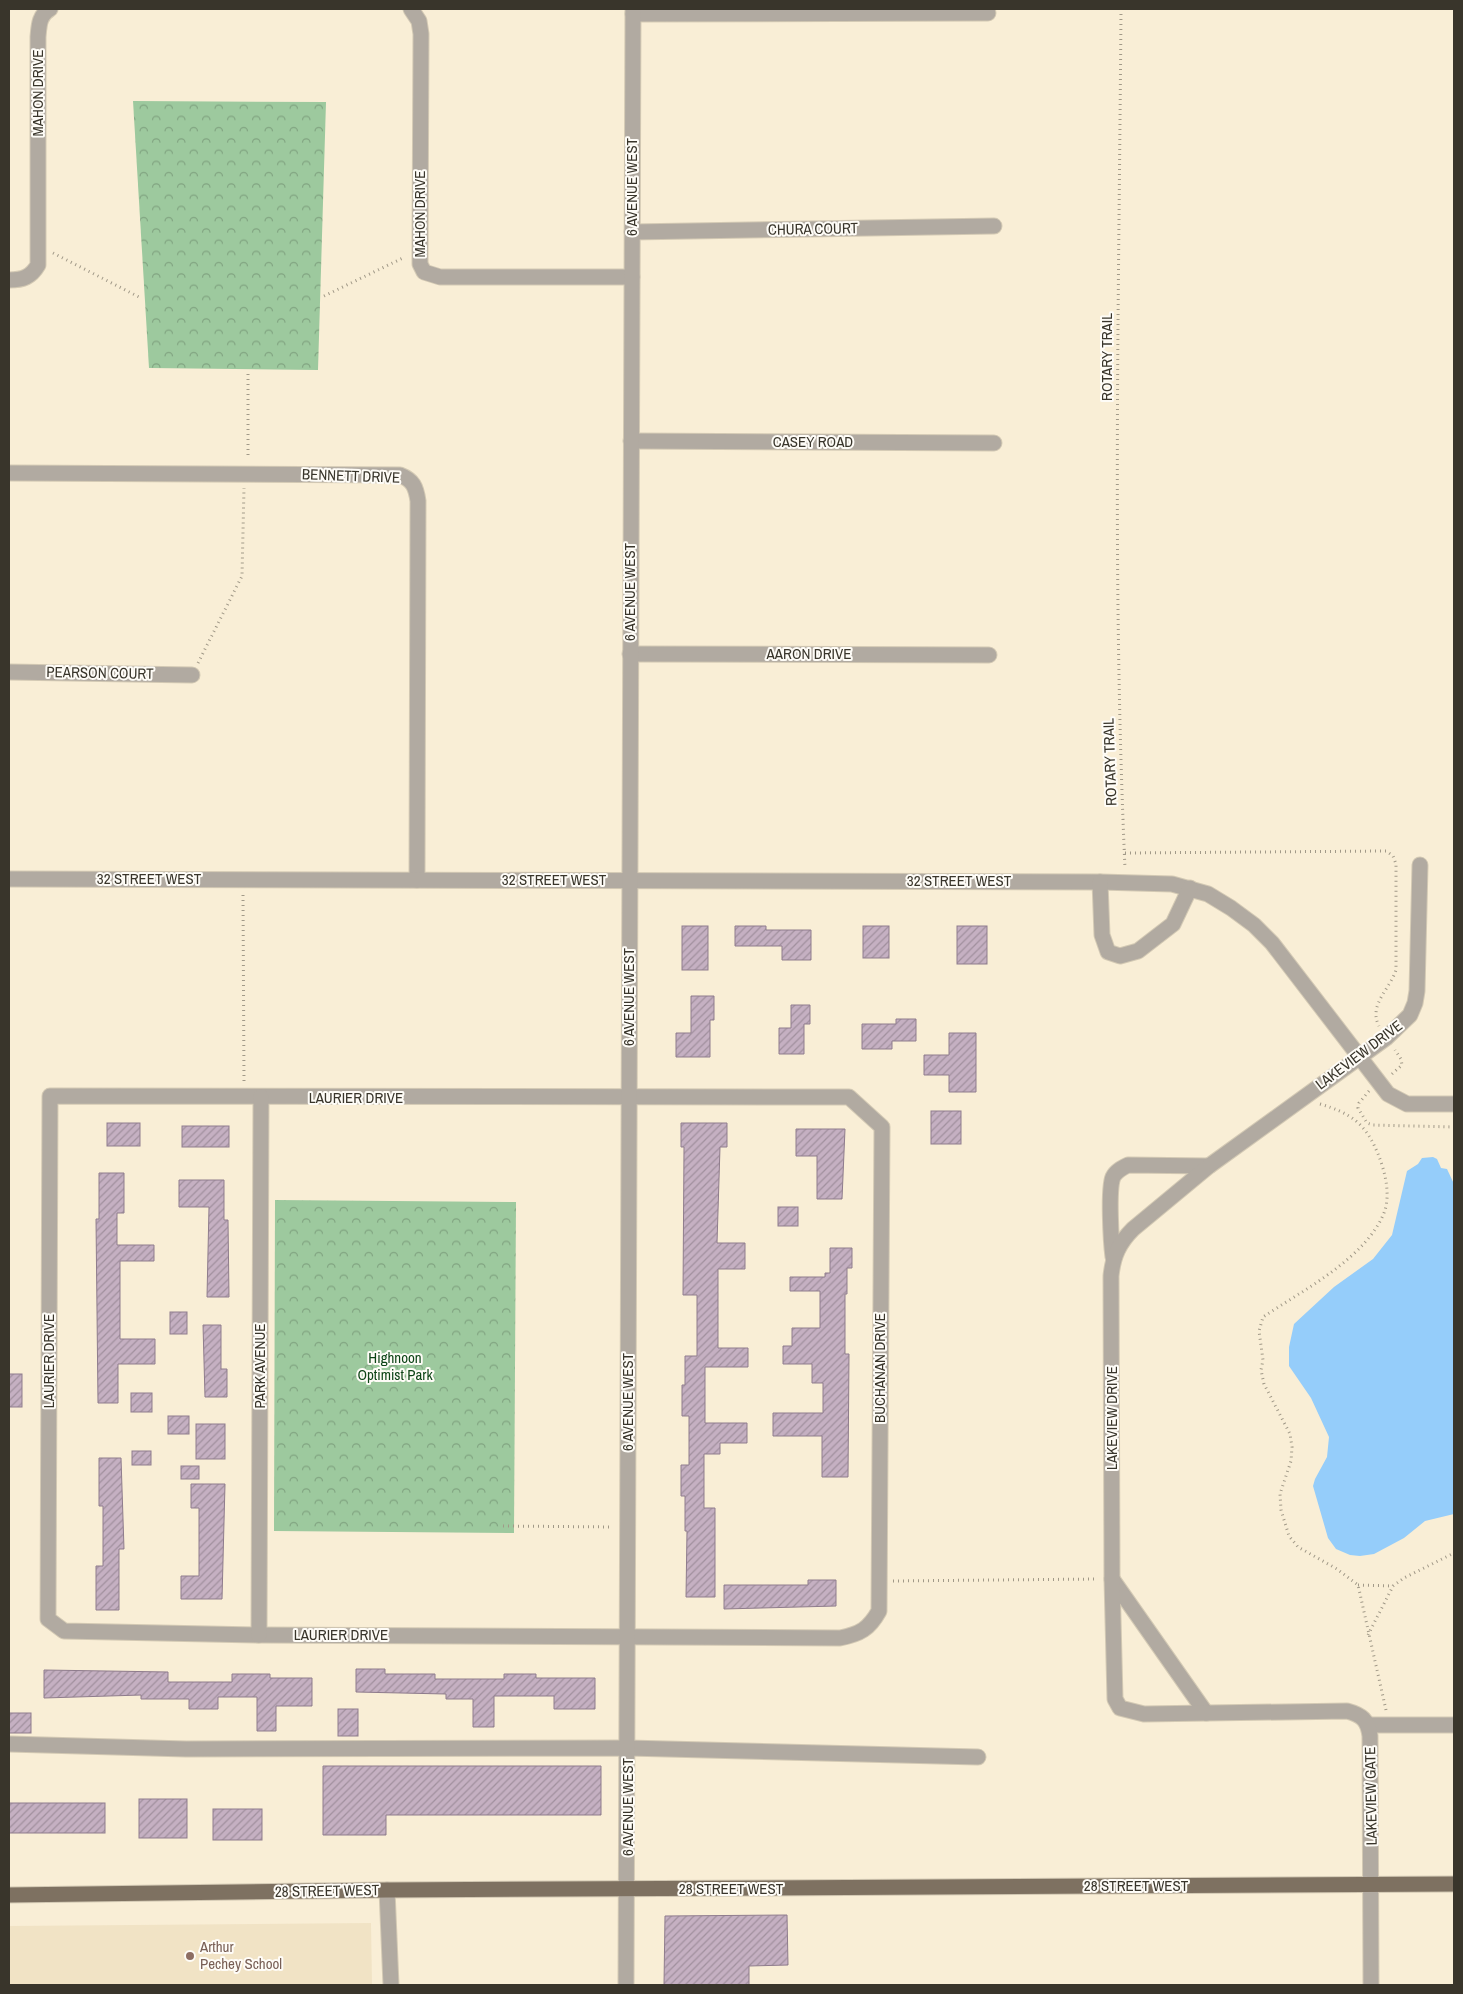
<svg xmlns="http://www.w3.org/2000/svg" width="1463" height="1994" viewBox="0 0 1463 1994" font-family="'Archivo Narrow',sans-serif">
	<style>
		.built { fill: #f1e3c5 }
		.forest { fill: url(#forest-crowns) }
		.water { fill: #95cdfa }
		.building { fill: url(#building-hatch); stroke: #8f7c8d }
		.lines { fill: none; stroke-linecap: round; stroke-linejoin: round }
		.minor-casing { stroke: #d3c9b4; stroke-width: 17 }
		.major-casing { stroke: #d3c9b4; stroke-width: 17 }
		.path { stroke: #a19988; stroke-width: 3; stroke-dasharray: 1 4; stroke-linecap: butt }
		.minor { stroke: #b1aaa1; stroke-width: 15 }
		.major { stroke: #7e7161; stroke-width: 15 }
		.education-dot { fill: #8d6e63; stroke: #fefcf7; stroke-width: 2 }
		.labels { text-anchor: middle; stroke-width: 4; stroke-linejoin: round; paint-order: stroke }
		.street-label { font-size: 15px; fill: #39352b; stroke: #fefcf7 }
		.park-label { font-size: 15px; fill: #0d4416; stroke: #fefcf7 }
		.education-label { font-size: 15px; fill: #785e54; stroke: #fefcf7; text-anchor: start }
	</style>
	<defs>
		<pattern id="forest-crowns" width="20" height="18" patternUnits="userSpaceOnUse" patternTransform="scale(1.25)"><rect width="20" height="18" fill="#9dc99e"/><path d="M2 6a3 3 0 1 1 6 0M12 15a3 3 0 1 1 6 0" fill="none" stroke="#81a481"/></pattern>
		<pattern id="building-hatch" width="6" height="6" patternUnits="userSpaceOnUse" patternTransform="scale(1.25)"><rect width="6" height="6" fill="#c5b0c2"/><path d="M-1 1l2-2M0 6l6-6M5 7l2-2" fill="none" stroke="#a1909e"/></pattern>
	</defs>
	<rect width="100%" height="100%" fill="#f9eed6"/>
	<path class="built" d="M371 1923 372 1985H9V1926Z"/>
	<g class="forest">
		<path d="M133 101 326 102 318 370 149 368Z"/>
		<path d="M275 1200 516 1202 514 1533 274 1531Z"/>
	</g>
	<path class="water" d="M1433 1157 1437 1159 1441 1168 1447 1169 1454 1184V1514L1425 1521 1404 1538 1374 1554 1360 1556 1350 1555 1336 1549 1328 1538 1313 1486 1315 1479 1327 1457 1329 1437 1311 1398 1289 1366V1347L1294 1324 1334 1287 1373 1259 1392 1235 1407 1171 1418 1164 1422 1158Z"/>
	<g class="building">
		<rect x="682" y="926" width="26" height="44"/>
		<path d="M735 926H766V930H811V960H782V946H735Z"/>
		<rect x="863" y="926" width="26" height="32"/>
		<rect x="957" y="926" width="30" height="38"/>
		<path d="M691 996H714V1020H710V1057H676V1033H691Z"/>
		<path d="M791 1005H810V1024H804V1054H779V1028H791Z"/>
		<path d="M896 1019H916V1041H892V1049H862V1024H896Z"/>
		<path d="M949 1033H976V1092H949V1075H924V1055H949Z"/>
		<rect x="931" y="1111" width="30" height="33"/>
		<rect x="107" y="1123" width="33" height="23"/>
		<path d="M681 1123H727V1147H720L717 1243H745V1269H718V1348H748V1367H705V1423H747V1443H720V1454H704V1508H715V1597H686L687 1531H685V1496H681V1465H689V1416H682V1385H685V1356H697V1295H683L684 1147H681Z"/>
		<rect x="182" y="1126" width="47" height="21"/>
		<path d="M796 1129H845L842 1199H817V1156H796Z"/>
		<path d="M99 1173H124V1213H117V1245H154V1261H120V1339H155V1364H118V1403H98L96 1219H99Z"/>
		<path d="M179 1180H224V1220H228L229 1297H207L209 1207H179Z"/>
		<rect x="778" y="1207" width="20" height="19"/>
		<path d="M830 1248H852V1268H847V1294H845V1354H849L848 1477H822V1436H773V1413H823V1383H812V1364H783V1346H792V1328H820V1291H790V1277H825V1273H830Z"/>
		<rect x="170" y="1312" width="17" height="22"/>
		<path d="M203 1325H221V1369H227V1397H205Z"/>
		<rect x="9" y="1374" width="13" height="33"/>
		<rect x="131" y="1393" width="21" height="19"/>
		<rect x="168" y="1416" width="21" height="18"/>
		<rect x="196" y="1424" width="29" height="35"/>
		<rect x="132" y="1451" width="19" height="14"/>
		<path d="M99 1458H121L124 1549H119V1610H96V1566H103V1506H99Z"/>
		<rect x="181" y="1466" width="18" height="13"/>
		<path d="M191 1484H225L222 1599H181V1576H199V1508H191Z"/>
		<path d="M808 1580H836V1606L724 1609V1585H808Z"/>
		<path d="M356 1669H385V1674H435V1679H504V1674H536V1678H595V1709H554V1696H494V1727H473V1699H446V1694L356 1692Z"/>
		<path d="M44 1670 168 1672V1682H232V1674H270V1678H312V1706H276V1731H257V1697H218V1709H189V1699H141V1695L44 1698Z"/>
		<rect x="338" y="1709" width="20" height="27"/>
		<rect x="9" y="1713" width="22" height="20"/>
		<path d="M323 1766H601V1815H386V1835H323Z"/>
		<rect x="139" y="1799" width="48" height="39"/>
		<rect x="9" y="1803" width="96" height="30"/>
		<rect x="213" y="1809" width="49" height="31"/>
		<path d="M787 1915 788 1965 749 1966V1985H664L665 1916Z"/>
	</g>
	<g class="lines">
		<defs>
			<g id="minor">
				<path d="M411 9 419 21 421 34 420 250V264L424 272 440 277H632"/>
				<path d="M633 14 988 13"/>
				<path d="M632 232 994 226"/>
				<path d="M9 280C23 280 31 277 38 265V37C39 26 39 15 50 9"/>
				<path d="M631 441 994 443"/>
				<path d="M9 473 400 475C413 480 416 487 418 501L417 880"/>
				<path d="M630 654 989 655"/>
				<path d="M9 672 192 675"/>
				<path d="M9 879 1100 882 1172 884 1208 894 1231 908 1254 925 1272 943 1388 1094 1407 1104H1454"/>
				<path d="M1100 882 1102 935 1108 952 1120 956 1138 951 1173 924 1190 888"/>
				<path d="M50 1096 849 1097 882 1127 879 1611C869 1629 860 1634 840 1638L259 1635 64 1631 48 1619Z"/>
				<path d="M1113 1257C1111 1242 1108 1189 1113 1177 1116 1171 1122 1168 1128 1165L1209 1166"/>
				<path d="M1112 1579 1206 1713"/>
				<path d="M259 1635 261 1097"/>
				<path d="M1369 1725H1454"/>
				<path d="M9 1744 186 1749 628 1748 978 1757"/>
				<path d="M387 1890 391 1985"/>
				<path d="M626 1985 633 9"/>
				<path d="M1371 1985 1370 1736C1368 1720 1362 1715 1347 1711L1144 1714 1120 1708 1115 1699 1112 1579 1111 1276C1113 1256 1119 1243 1133 1229L1209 1166 1386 1038 1410 1015 1415 1003 1417 991 1420 865"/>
			</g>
			<path id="major" d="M9 1895 387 1890 1454 1884"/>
		</defs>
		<use href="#minor" class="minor-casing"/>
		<use href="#major" class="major-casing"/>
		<g class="path">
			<path d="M1121 9C1119 295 1112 582 1125 868"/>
			<path d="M53 253 139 297"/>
			<path d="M324 296 405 257"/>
			<path d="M248 374V459"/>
			<path d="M198 663 242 576 244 488"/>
			<path d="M1125 853 1386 851 1393 856 1396 864V970C1390 989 1368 1005 1379 1026"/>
			<path d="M243 895 244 1082"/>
			<path d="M1392 1074 1402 1065 1401 1059 1395 1050"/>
			<path d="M1369 1091 1359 1103 1358 1108 1367 1123 1373 1125 1454 1127"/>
			<path d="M1320 1104C1351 1113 1366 1124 1378 1154 1385 1171 1391 1195 1384 1213 1365 1259 1303 1290 1263 1317L1259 1331 1263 1360 1261 1370 1264 1384 1290 1434 1292 1447 1291 1461 1280 1494 1281 1510 1289 1536 1298 1547 1337 1569 1358 1585 1386 1710"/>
			<path d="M503 1526 613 1527"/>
			<path d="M893 1581 1097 1579"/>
			<path d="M1358 1585 1393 1586"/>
			<path d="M1368 1635 1393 1586 1404 1578 1454 1553"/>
		</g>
		<use href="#minor" class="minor"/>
		<use href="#major" class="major"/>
	</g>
	<circle class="education-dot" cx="190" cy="1956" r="5"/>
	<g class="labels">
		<g class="street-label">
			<text transform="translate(38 93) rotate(-90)" y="5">MAHON DRIVE</text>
			<text transform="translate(632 187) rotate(-90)" y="5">6 AVENUE WEST</text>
			<text transform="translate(420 214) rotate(-90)" y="5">MAHON DRIVE</text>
			<text transform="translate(813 229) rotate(-1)" y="5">CHURA COURT</text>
			<text transform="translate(1107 357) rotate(-90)" y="5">ROTARY TRAIL</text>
			<text x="813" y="447">CASEY ROAD</text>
			<text transform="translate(351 476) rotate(2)" y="5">BENNETT DRIVE</text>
			<text transform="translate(630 592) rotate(-90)" y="5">6 AVENUE WEST</text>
			<text x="809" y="659">AARON DRIVE</text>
			<text transform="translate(100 673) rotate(1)" y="5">PEARSON COURT</text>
			<text transform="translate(1110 762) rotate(-92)" y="5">ROTARY TRAIL</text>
			<text x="149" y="884">32 STREET WEST</text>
			<text x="554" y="885">32 STREET WEST</text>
			<text x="959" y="886">32 STREET WEST</text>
			<text transform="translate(629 997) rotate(-90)" y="5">6 AVENUE WEST</text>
			<text transform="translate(1359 1055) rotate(-37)" y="5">LAKEVIEW DRIVE</text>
			<text x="356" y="1103">LAURIER DRIVE</text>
			<text transform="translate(49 1361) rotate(-90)" y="5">LAURIER DRIVE</text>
			<text transform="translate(260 1366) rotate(-90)" y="5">PARK AVENUE</text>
			<text transform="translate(880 1368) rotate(-90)" y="5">BUCHANAN DRIVE</text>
			<text transform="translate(628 1402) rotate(-90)" y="5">6 AVENUE WEST</text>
			<text transform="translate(1112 1418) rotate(-90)" y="5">LAKEVIEW DRIVE</text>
			<text x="341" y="1640">LAURIER DRIVE</text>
			<text transform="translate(1371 1796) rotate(-91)" y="5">LAKEVIEW GATE</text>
			<text transform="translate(628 1807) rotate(-90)" y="5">6 AVENUE WEST</text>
			<text x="1136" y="1891">28 STREET WEST</text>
			<text x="731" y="1894">28 STREET WEST</text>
			<text transform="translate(327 1891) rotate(-1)" y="5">28 STREET WEST</text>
		</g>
		<g class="park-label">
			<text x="395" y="1363">Highnoon<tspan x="395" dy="17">Optimist Park</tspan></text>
		</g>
		<g class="education-label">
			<text x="200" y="1952">Arthur<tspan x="200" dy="17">Pechey School</tspan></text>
		</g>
	</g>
	<rect width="1463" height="1994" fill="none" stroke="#39352b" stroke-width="20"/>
</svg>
